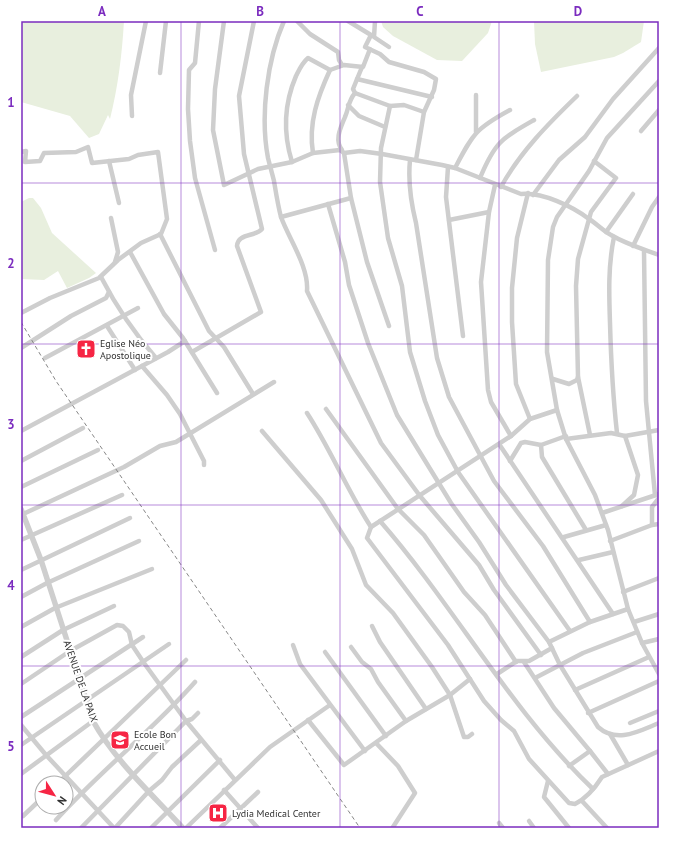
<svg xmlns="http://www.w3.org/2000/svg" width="680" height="849" viewBox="0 0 680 849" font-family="'PT Sans',sans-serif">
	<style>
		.green { fill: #e8efde }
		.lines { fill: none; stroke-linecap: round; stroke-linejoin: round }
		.minor { stroke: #cecece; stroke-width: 4.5 }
		.tertiary { stroke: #cecece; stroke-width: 5.5 }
		.rail { stroke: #868686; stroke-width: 1; stroke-dasharray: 4 3; stroke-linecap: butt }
		.grid { fill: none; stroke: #7b2cbf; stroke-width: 1; stroke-opacity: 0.55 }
		.labels { text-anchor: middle; stroke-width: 4; stroke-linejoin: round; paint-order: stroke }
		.poi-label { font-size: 10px; fill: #313131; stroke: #fff; text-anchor: start }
		.street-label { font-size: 10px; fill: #313131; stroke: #fff }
		.neatline { fill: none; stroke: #7b2cbf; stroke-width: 1.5 }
		.grid-label { font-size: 13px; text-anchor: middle; font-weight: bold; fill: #7b2cbf }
	</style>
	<rect width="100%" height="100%" fill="#fff"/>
	<g class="green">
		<path d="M21 21H124C122 55 118 87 110 119L108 115 99 134 89 138 70 116 21 102Z"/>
		<path d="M381 21H492L488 33 462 61 437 60 393 36 383 27Z"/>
		<path d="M534 21H644L641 42 623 53 614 57 541 72 535 44Z"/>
		<path d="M29 198H33L41 208 52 233 96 273 89 278 67 288 58 271 44 280 21 279V202Z"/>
	</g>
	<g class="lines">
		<g class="minor">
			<path d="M199 21 195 63 189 70 188 109 190 141 195 178 215 250"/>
			<path d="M224 21 215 89 213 130 224 185 258 169 292 162 313 153 340 150 344 153 360 151 382 154 442 165 455 168 521 194C542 192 572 206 589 219 597 224 603 231 611 235 626 244 643 249 659 255"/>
			<path d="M284 21C267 60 260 116 268 158 270 166 272 173 274 181 276 193 278 206 281 217 289 239 309 267 307 291L381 443 420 496 479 565 494 590 541 655"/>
			<path d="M297 21 310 34 338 52 339 60 342 65"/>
			<path d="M348 21 371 35 365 47 380 54 389 62 424 72 436 79 434 90 424 112 416 160"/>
			<path d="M375 21 374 37 389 47"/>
			<path d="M160 73 166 21"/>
			<path d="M357 79 432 97"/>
			<path d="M659 81 607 138 589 171 557 217 553 227 548 260 547 352 557 410 566 439 595 495 608 530 628 609 642 643 659 674"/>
			<path d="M355 93 390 106 404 105 424 112"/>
			<path d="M348 105 359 116 385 127"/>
			<path d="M390 106 381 148 380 182 388 238 402 286 410 352 425 401 438 435 458 472 570 631"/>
			<path d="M132 116 131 95 146 21"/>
			<path d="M641 131 659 110"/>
			<path d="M476 132V95"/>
			<path d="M342 150C334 140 341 127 345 117 349 108 348 101 355 93L353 89 362 67"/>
			<path d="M21 152 26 151 25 162 40 161 44 153 76 152 88 147 92 163 129 159 138 155 158 152 167 219 161 234 141 243 118 260 99 278 50 298 21 313"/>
			<path d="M313 153C308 123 318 96 330 70L344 65 363 67 370 49"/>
			<path d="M344 153 351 198 367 262 389 326"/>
			<path d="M410 160C408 180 411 203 416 223L437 358 449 397 494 481 543 546 590 622"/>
			<path d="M109 161 119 203"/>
			<path d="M292 162C283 133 284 104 296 76 299 70 302 63 308 58L330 70"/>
			<path d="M448 167 446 197 463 336"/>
			<path d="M455 168C473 134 475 129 510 110"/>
			<path d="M480 178C495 142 501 139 534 120"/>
			<path d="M495 185 489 212 481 282 488 390 491 402 511 436"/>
			<path d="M501 187C520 152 549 123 577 96"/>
			<path d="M528 193 517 238 512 288V322L516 384 530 419"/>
			<path d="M533 195 559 160 585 137 613 99 659 48"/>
			<path d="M328 204 345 262 349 285 368 343 397 415 451 503 479 542 506 585 549 642 560 665 598 727C617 744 639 731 659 723"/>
			<path d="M281 217 351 198"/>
			<path d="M111 218 118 252 115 262"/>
			<path d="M449 220 489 212"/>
			<path d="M606 232 633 194"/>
			<path d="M160 234 209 331 224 347 253 394"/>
			<path d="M614 237C608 266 609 294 610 323 611 360 613 397 617 433"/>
			<path d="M633 246 652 207 659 197"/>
			<path d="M644 251 646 401 655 495"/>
			<path d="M130 252 164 314 183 338 217 393"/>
			<path d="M101 277C116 306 135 334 156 358"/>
			<path d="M107 326 135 370"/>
			<path d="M21 348 71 316 106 298 109 292"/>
			<path d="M192 352 261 312 237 246C238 233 255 237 262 229L244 154 239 96 254 21"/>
			<path d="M45 358 138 308"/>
			<path d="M142 366 167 395 180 414 204 461V465"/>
			<path d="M553 379 569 384 577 380 578 377"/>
			<path d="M326 409 398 509 424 535 464 592 485 615 516 662"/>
			<path d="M307 413C331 450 347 490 371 527L367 538 448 645 484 701 501 720 514 731 529 759 569 803 575 804C587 798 595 788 602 777L659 751"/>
			<path d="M21 431 168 352 185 341"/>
			<path d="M262 431 321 500 352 549 366 585 393 613 432 667 450 695 464 737H468L472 734"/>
			<path d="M590 435 578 377 576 286 578 259 591 212 616 178 594 161"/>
			<path d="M566 439 611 433 625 436 659 430"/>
			<path d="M499 444 613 614"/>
			<path d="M541 445 542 457 586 530"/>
			<path d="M21 461 83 428"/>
			<path d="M510 461 521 443 525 442 541 445 566 436"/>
			<path d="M21 487 98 450"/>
			<path d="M622 506 634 495 638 475 625 436"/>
			<path d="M602 513 659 494"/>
			<path d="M21 515 124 467 160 446 176 442 274 382"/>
			<path d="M380 521C455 607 510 710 593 789"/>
			<path d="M652 525V507L659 498"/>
			<path d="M371 527 511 436 530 419 557 410"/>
			<path d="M564 537 606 525"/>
			<path d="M21 540 122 495"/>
			<path d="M610 541 652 525 659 524"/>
			<path d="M579 560 613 552"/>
			<path d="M21 570 130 518"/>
			<path d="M623 592 659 578"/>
			<path d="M21 597 47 583 139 541"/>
			<path d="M634 622 659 614"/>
			<path d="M372 626 380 642 426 709"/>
			<path d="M21 627 55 608 152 569"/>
			<path d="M549 642 590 622 628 609"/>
			<path d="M642 643 659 639"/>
			<path d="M293 645 300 664 365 751"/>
			<path d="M351 647 362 662 371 669 378 682 406 721"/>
			<path d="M325 652 386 736"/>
			<path d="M21 657 63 630 114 606"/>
			<path d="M524 662 554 708 590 751 569 766"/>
			<path d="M497 674 517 661H529L552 648"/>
			<path d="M535 678 583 653 637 632"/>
			<path d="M21 684 70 651 117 625 123 626 129 632 132 645 144 663 186 721 235 780"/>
			<path d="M575 690 649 657"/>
			<path d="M588 713 659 681"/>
			<path d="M21 717 143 637"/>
			<path d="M308 720 344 765 406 721 450 695 470 679"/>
			<path d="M630 723 659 711"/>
			<path d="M21 725 46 755 114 828"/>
			<path d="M610 734 628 765"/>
			<path d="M376 743 398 766 415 793 393 827"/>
			<path d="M21 745 169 644"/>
			<path d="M590 751 608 774"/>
			<path d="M21 774 93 721"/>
			<path d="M548 781 544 797 569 828"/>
			<path d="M58 783 186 660"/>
			<path d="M224 790 258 828"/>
			<path d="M582 801 607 828"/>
			<path d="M23 816 42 798"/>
			<path d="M56 820C100 771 152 731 195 682"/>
			<path d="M529 821 534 828"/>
			<path d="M499 823 503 828"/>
			<path d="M81 828 186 721 192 719 198 713"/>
			<path d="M115 828 149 791 162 780 172 767 201 740"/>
			<path d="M151 828 220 760"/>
			<path d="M186 828 270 747 330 705"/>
			<path d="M220 828 258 792"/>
		</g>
		<path class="tertiary" d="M21 509 41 560 93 721C115 761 152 794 183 828"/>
		<path class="rail" d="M21 322 56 381 360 828"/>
	</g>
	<path class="grid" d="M181 21V828M340 21V828M499 21V828M21 183H659M21 344H659M21 505H659M21 666H659"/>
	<defs>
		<symbol id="church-square" viewBox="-11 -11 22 22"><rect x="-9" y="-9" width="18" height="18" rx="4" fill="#f62544" stroke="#fff"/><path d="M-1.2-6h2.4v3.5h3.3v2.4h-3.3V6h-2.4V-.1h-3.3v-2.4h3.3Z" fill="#fff"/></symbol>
		<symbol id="school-square" viewBox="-11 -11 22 22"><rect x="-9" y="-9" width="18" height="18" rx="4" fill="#f62544" stroke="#fff"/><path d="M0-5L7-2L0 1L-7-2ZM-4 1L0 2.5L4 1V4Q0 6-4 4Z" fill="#fff"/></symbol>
		<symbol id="hospital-square" viewBox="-11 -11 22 22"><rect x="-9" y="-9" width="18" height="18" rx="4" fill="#f62544" stroke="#fff"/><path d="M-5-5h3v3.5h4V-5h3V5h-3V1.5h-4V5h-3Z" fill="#fff"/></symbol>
	</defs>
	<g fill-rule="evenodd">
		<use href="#church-square" x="75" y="338" width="22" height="22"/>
		<use href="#school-square" x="109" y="729" width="22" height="22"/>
		<use href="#hospital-square" x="207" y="802" width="22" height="22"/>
	</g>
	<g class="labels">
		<g class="poi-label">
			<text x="100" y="347">Eglise Néo<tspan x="100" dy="12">Apostolique</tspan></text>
			<text x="134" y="738">Ecole Bon<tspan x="134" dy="12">Accueil</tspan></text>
			<text x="232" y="817">Lydia Medical Center</text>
		</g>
		<g class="street-label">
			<text transform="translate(81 681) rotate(71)" y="4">AVENUE DE LA PAIX</text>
		</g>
	</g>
	<rect width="680" height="849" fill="none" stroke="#ffffff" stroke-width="44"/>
	<g transform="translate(54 795) rotate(126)"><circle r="19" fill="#ffffff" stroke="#adadad"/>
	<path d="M0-3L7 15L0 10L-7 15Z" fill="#f62544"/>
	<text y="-6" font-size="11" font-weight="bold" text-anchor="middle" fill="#313131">N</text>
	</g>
	<rect x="22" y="22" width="636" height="805" class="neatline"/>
	<g class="grid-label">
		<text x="102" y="16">A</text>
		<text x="260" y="16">B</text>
		<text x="420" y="16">C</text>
		<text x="578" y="16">D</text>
		<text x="11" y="107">1</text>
		<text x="11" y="268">2</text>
		<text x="11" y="429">3</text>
		<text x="11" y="590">4</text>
		<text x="11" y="751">5</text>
	</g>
</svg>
